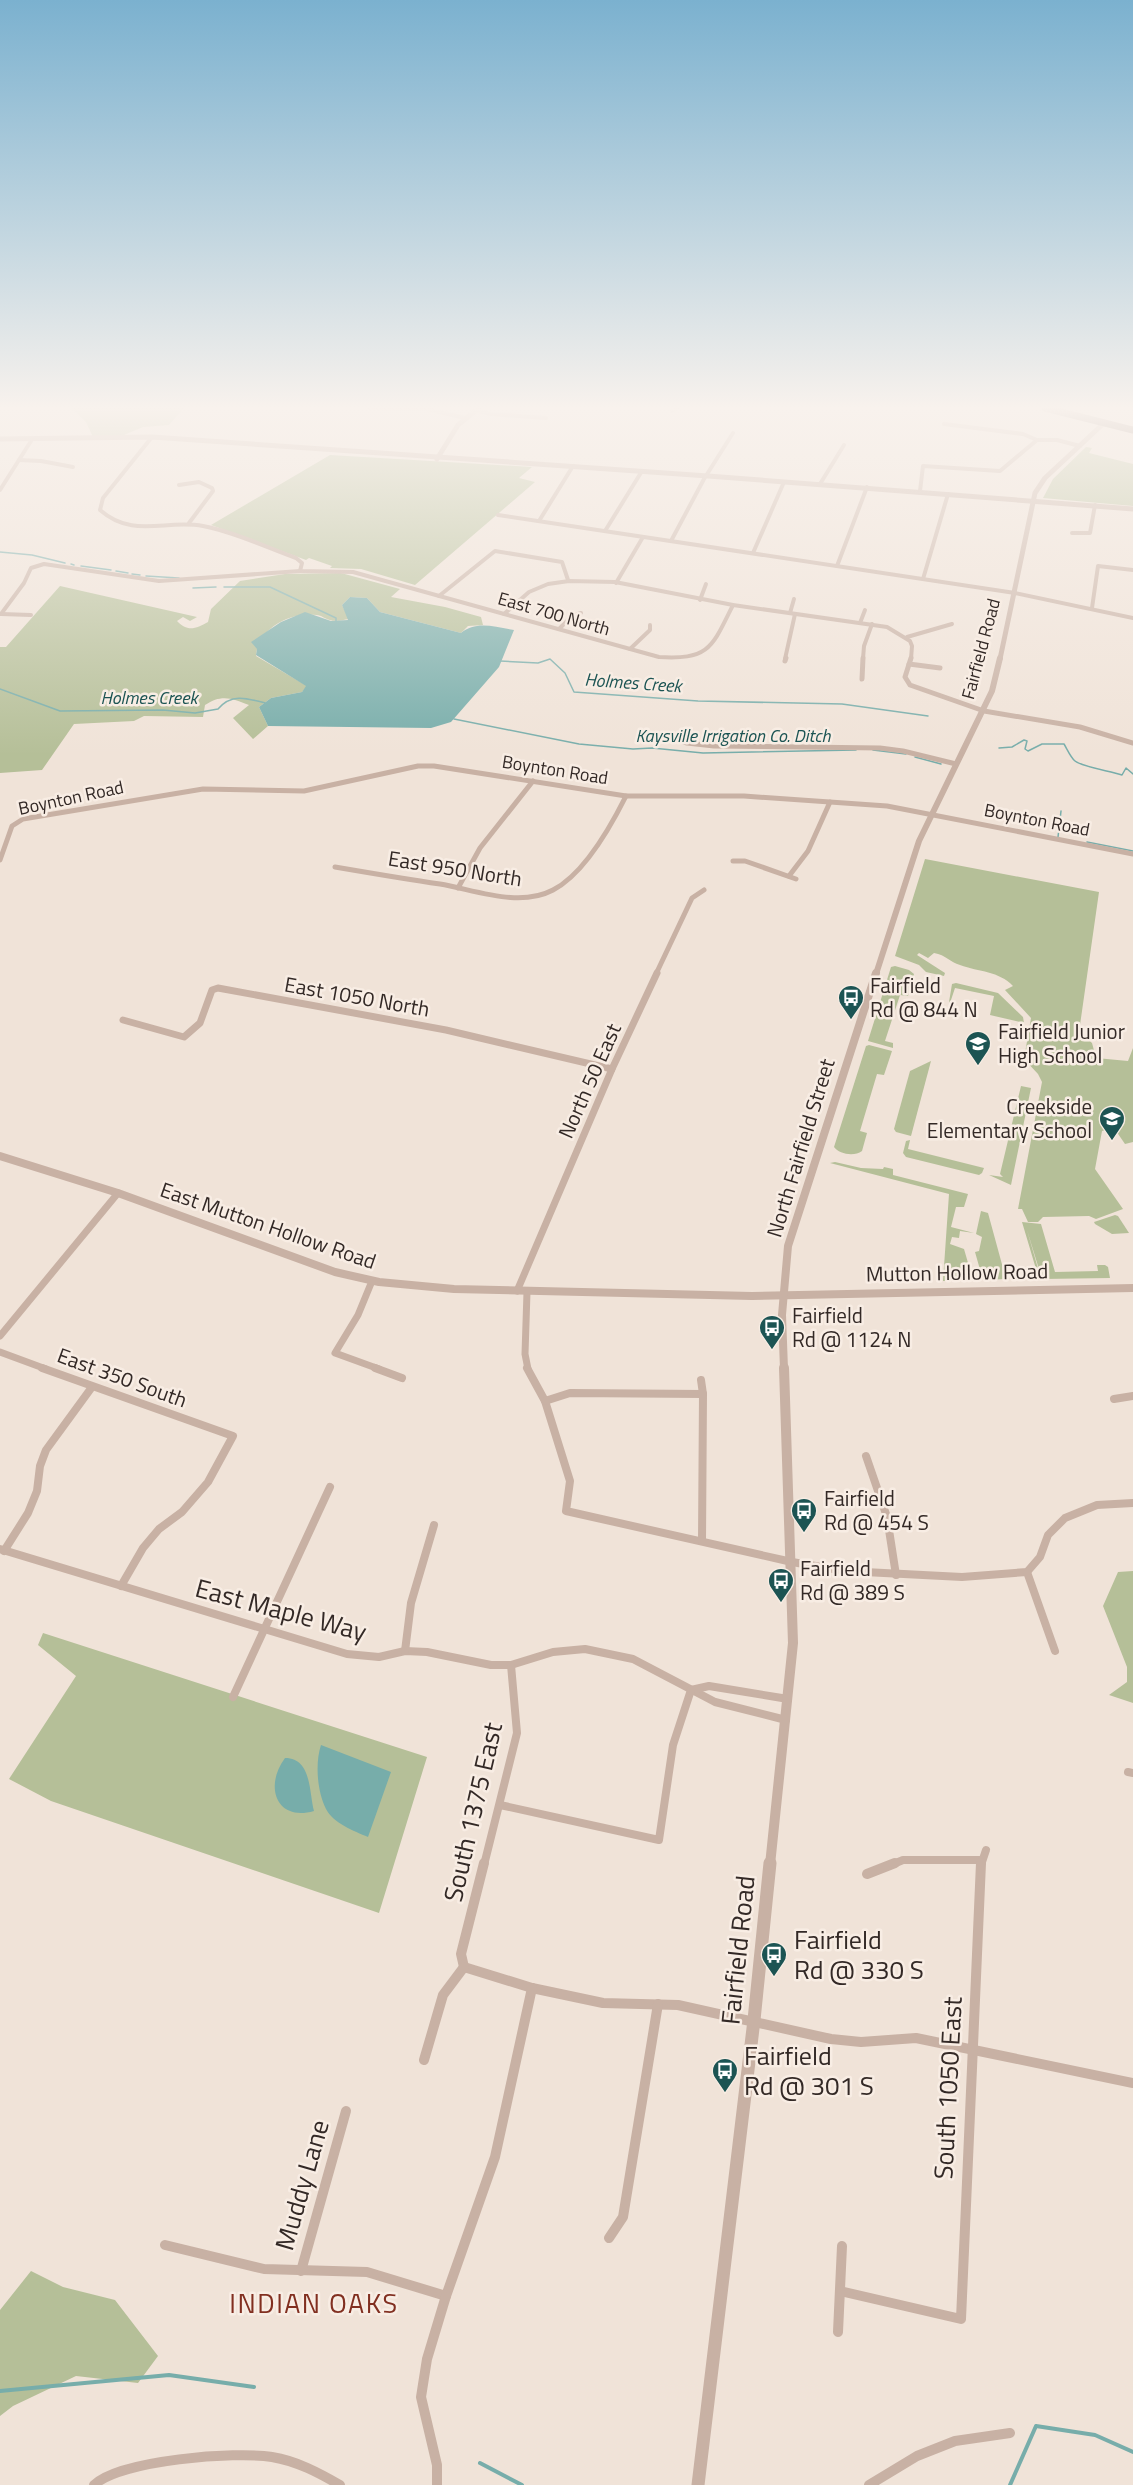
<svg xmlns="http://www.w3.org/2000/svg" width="1133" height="2485" viewBox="0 0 1133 2485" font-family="'Titillium Web',sans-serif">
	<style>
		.green { fill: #b5bf98 }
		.water { fill: #77adaa }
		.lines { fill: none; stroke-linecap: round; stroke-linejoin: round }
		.stream-far1 { stroke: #77adaa; stroke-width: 1.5 }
		.stream { stroke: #77adaa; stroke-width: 4 }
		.minor-far4 { stroke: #c8b1a4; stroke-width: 4 }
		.minor-far3 { stroke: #c8b1a4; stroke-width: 5 }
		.minor-far2 { stroke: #c8b1a4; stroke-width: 7 }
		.minor-far1 { stroke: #c8b1a4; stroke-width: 8 }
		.minor { stroke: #c8b1a4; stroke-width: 10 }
		.tertiary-far4 { stroke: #c8b1a4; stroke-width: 5 }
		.tertiary-far3 { stroke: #c8b1a4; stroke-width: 6 }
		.tertiary-far2 { stroke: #c8b1a4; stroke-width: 8 }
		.tertiary-far1 { stroke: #c8b1a4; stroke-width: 10 }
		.tertiary { stroke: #c8b1a4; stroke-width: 13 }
		.primary { stroke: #755e57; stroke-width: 7 }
		.labels { text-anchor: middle; stroke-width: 5; stroke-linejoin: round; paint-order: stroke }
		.far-street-label { font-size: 18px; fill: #332926; stroke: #f8ede4 }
		.far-water-label { font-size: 18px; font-style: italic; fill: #1c5453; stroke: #f8ede4 }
		.street-label { font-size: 21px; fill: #332926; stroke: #f8ede4 }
		.poi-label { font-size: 21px; fill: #332926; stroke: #f8ede4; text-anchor: start }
		.near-street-label { font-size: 26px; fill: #332926; stroke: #f8ede4 }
		.near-poi-label { font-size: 26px; fill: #332926; stroke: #f8ede4; text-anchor: start }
		.near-neighbourhood-label { font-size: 27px; letter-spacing: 1.5px; fill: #812f20; stroke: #f8ede4 }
	</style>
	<rect width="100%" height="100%" fill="#f0e3d8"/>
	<g class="green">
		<path d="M71 408H184L169 425 143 427 124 435 93 437 86 422Z"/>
		<path d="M1086 447 1092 448 1089 453 1133 464V506L1043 498 1053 479Z"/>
		<path d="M330 455 532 467 519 478 535 482 415 585 361 569 330 568 332 566 309 558 306 560 211 525Z"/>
		<path d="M341 573 400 589 391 597 445 607 481 617 483 625 468 626 461 633 380 612 367 598 350 597 342 605 349 619C343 620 335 622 330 620 325 619 321 615 317 615 291 611 258 628 256 656L307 686 302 692 271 698 259 707 268 726 253 739 233 718 249 705C232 698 221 694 205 705L203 717 144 716 134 721 74 724 42 770 0 773V647H6L60 586 197 617 190 621 183 617 177 621C187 632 196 629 208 622L211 609 240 581 285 574Z"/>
		<path d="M925 859 1099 892 1079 1032 1092 1043 1096 1058 1128 1061 1133 1048V1142L1125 1144 1114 1128 1102 1131 1095 1169 1123 1209 1096 1219 1089 1216 1043 1217 1038 1222H1028L1022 1209H1018L1042 1082 1038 1074 1024 1059 1031 1018 1005 990 1013 986C999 971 979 972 960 965 950 962 946 955 934 953L928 958 919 953 917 955 945 973 944 976 926 972 919 965 895 956Z"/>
		<path d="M895 966 909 970 914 974 908 996 900 995 885 1041 893 1043V1048L868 1041 891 967Z"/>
		<path d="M956 983 998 993 1023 1017 1024 1023 990 1015 994 996 955 988 950 1003 949 1002 952 984Z"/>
		<path d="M869 1045 892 1051 884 1075 877 1074 860 1131 867 1133 862 1151C854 1157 839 1154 834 1147L866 1046Z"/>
		<path d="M931 1061 911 1136 896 1132 894 1129 910 1071Z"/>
		<path d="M1021 1086 1031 1088 1011 1185 989 1175 1003 1177 1000 1174Z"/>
		<path d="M910 1140 908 1149 984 1168 982 1173 979 1175 906 1157 903 1153 906 1141Z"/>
		<path d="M835 1162 861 1168 883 1169 884 1167 893 1169V1175L968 1194 964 1207H956L951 1227 974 1233 960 1231 959 1238 952 1237 950 1244 964 1249 973 1280 943 1281 949 1194 830 1163Z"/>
		<path d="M981 1211 988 1213 1006 1279 983 1280 975 1252 979 1251 982 1237 976 1234Z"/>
		<path d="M1115 1215 1118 1216 1129 1233 1112 1234 1095 1224 1094 1222Z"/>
		<path d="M1022 1222 1041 1224 1055 1272 1098 1271 1097 1265H1105L1108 1267 1110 1278 1042 1279 1027 1230 1041 1279H1039Z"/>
		<path d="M1133 1571V1703L1109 1695 1127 1682V1667L1103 1606 1118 1572Z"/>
		<path d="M43 1633 427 1757 379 1913 51 1801 9 1779 76 1676 38 1645Z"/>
		<path d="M31 2271 63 2287 115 2300 158 2356 138 2383 76 2376 13 2406 0 2416V2310Z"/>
	</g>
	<g class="water">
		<path d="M350 597 367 598 380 612 461 633C476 620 495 627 514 630L499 667 451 722 431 728 268 726 259 707 271 698 302 692 306 686 256 655 257 649 251 642 281 622 305 612 331 621 348 620 342 605Z"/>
		<path d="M321 1745 391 1772 368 1837C354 1831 333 1823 326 1809 317 1791 315 1763 321 1745Z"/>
		<path d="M285 1758C312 1758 309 1793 314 1811 276 1822 264 1786 285 1758Z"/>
	</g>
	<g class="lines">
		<g class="stream-far1">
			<path d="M0 552 32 555 65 563"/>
			<path d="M71 564 74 565"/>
			<path d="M81 566 111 570"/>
			<path d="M116 571 128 573"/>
			<path d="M132 574 140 575"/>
			<path d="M146 576 179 578"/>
			<path d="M224 587H270L336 618V622"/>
			<path d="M193 588 216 587"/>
			<path d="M500 661 538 663 550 659 565 673 574 692 698 701 842 704 928 716"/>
			<path d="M0 689 60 711 163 710 195 713 218 709C231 693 247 698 265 703"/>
			<path d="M454 719 579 744 633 749 652 748 703 753 856 750"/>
			<path d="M999 748 1012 747 1024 740 1027 741 1025 749 1028 751 1042 744H1064C1067 749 1071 758 1075 761 1083 767 1110 771 1122 775L1126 768 1133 774"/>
			<path d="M873 750 906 754"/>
			<path d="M915 757 941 764"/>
			<path d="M1058 837 1061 811"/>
			<path d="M1087 842 1133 851"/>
		</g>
		<g class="stream">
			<path d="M0 2391 169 2375 254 2387"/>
			<path d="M480 2463 522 2485"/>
			<path d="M1010 2485 1036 2426 1095 2435 1133 2452"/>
		</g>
		<g class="minor-far4">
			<path d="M369 408 427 409 465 418"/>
			<path d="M475 410 491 414 546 418"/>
			<path d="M672 411 678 408"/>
			<path d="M944 424 1023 434 1037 440"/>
			<path d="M152 437 103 498 100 510C133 539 165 519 203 526 232 531 268 548 296 558L302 563 300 571 353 572 659 657C710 660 712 647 733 605"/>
			<path d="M19 460 41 461 73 467"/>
			<path d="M820 484 844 445"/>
			<path d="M179 485 199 482 212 488 213 491 189 523"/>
			<path d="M0 490 31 441"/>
			<path d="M920 491 923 466 1000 471 1037 440H1057L1080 446"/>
			<path d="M498 515 1015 593 1133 618"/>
			<path d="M539 521 573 466"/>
			<path d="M605 531 642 471"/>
			<path d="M1072 533H1090L1095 505"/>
			<path d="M671 541 704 479 733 433"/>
			<path d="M753 553 784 482"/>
			<path d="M837 566 867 487"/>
			<path d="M923 579 948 494"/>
			<path d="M616 583 643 537"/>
			<path d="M439 596 495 551 562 562 568 580"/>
			<path d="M700 600 706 584"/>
			<path d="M1092 608 1098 566 1133 570"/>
			<path d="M790 613 794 599"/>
			<path d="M1 614 24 583 31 568 44 564 159 581 300 571"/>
			<path d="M1 614 31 615"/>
			<path d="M504 614 529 592 548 584 569 581 615 582 733 605 887 627 910 641 912 646 911 659"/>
			<path d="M860 623 865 610"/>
			<path d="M559 629 572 616 581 613"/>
			<path d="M907 637 952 624"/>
			<path d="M630 649 650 630V625"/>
			<path d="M785 659 795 614"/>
			<path d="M863 659 864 646 872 624"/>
		</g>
		<g class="minor-far3">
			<path d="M911 658 905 677 910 685 984 711 1080 727 1133 743"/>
			<path d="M785 661 786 658"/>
			<path d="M909 664 940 668"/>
			<path d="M862 679 863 658"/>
			<path d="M671 738 687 743 714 746 880 748 903 751 956 764"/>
			<path d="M0 860 12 826 23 819 203 789 304 791 418 766H434L626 796H744L887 806 1133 854"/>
			<path d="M733 861H745L796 879"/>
			<path d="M335 867C370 873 405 879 440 884 475 890 519 908 553 890 584 874 611 826 626 796"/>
			<path d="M789 876 808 851 830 802"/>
			<path d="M458 888 480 848 533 781"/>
			<path d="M656 974 692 898 704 890"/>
		</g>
		<g class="minor-far2">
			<path d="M123 1020 184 1037 200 1023 212 990 218 988 446 1030 612 1069"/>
			<path d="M372 1281 358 1315 335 1353 379 1369"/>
			<path d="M517 1291 612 1069 657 973"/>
			<path d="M527 1292 525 1354 528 1369"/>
			<path d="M0 1336 118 1193"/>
			<path d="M0 1352 46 1369"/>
		</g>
		<g class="minor-far1">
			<path d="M42 1368 233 1436 208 1482 182 1512 159 1529 143 1548 121 1586"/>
			<path d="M375 1368 402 1378"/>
			<path d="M527 1368 545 1401 570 1481 566 1511 792 1562 845 1571 962 1577 1027 1572 1040 1557 1048 1535 1065 1518 1097 1505 1133 1503"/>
			<path d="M701 1380 703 1394 702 1541"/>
			<path d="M1114 1399 1133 1396"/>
			<path d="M545 1401 570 1393 703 1394"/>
			<path d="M866 1456 887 1517 896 1575"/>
			<path d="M0 1549 347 1654 379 1657 405 1651 427 1652 491 1665H511L553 1652 585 1649 633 1659 715 1702 786 1720"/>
			<path d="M4 1551 28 1513 37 1491 40 1466 46 1450 92 1387"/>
			<path d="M1027 1572 1055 1651"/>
			<path d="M405 1651 411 1603 434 1525"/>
			<path d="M691 1690 709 1686 788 1699"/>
			<path d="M233 1697 330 1487"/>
			<path d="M1128 1772 1133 1773"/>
			<path d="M500 1805 659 1840 673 1745 691 1690"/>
			<path d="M484 1865 517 1733 511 1665"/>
			<path d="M891 1865 903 1860H981"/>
			<path d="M981 1865 986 1850"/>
		</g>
		<g class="minor">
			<path d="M867 1874 895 1863"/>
			<path d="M464 1967 532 1988 603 2003 678 2005 831 2039 861 2042 916 2038 1133 2083"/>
			<path d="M464 1967 461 1954 484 1863"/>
			<path d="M424 2060 443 1995 464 1967"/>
			<path d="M609 2238 623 2217 658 2004"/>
			<path d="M165 2245 264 2269 367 2272 446 2296"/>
			<path d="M301 2271 346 2111"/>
			<path d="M840 2291 961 2319 981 1863"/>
			<path d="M838 2332 842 2246"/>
			<path d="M94 2485C120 2460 236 2451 272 2457 297 2461 319 2473 340 2485"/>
			<path d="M437 2485V2465L421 2397 427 2359 446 2296 495 2157 532 1988"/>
			<path d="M869 2485 917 2456 955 2441 1010 2433"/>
		</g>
		<g class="tertiary-far4">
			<path d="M0 439 152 437 708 476 1133 509"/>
			<path d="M437 459 458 425 479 408"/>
			<path d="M1000 659 1035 493 1045 478 1104 423"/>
		</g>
		<path class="tertiary-far3" d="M876 974 919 841 992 691 1000 658"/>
		<g class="tertiary-far2">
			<path d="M0 1156 118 1193 335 1272 379 1282 454 1289 752 1296 1133 1288"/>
			<path d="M784 1369 782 1315 788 1246 876 973"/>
		</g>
		<path class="tertiary-far1" d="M770 1865 793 1643 784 1368"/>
		<path class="tertiary" d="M698 2485 754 2020 770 1863"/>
		<path class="primary" d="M1045 408 1133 430"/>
	</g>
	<linearGradient id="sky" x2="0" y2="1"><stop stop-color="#7bb1cf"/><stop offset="0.54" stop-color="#f8f2ed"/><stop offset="1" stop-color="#f8f2ed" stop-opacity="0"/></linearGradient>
	<rect width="1133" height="755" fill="url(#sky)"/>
	<defs>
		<symbol id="bus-pin" viewBox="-11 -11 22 30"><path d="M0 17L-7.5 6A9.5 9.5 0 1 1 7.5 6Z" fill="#1c5453" stroke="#f8ede4"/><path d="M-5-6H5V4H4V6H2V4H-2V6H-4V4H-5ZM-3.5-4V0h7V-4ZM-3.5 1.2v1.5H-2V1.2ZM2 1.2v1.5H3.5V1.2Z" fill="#fff"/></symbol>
		<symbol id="school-pin" viewBox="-11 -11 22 30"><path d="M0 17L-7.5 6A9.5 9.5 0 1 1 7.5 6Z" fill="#1c5453" stroke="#f8ede4"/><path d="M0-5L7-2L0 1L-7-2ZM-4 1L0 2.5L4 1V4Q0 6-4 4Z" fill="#fff"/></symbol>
	</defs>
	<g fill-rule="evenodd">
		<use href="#bus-pin" x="836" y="983" width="30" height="40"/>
		<use href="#school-pin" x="963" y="1029" width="30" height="40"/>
		<use href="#school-pin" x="1097" y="1104" width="30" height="40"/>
		<use href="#bus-pin" x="757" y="1313" width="30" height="40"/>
		<use href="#bus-pin" x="789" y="1496" width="30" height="40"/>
		<use href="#bus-pin" x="766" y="1566" width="30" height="40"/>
		<use href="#bus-pin" x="759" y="1940" width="30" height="40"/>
		<use href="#bus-pin" x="710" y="2056" width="30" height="40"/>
	</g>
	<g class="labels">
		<g class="far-street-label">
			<text transform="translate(554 614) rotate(16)" y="6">East 700 North</text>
			<text transform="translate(981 649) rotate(-75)" y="6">Fairfield Road</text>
			<text transform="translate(555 770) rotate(9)" y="6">Boynton Road</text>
			<text transform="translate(71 798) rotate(-12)" y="6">Boynton Road</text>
			<text transform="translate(1037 820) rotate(11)" y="6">Boynton Road</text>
		</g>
		<g class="far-water-label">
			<text transform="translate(633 683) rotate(4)" y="6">Holmes Creek</text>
			<text x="149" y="704">Holmes Creek</text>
			<text x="733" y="742">Kaysville Irrigation Co. Ditch</text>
		</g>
		<g class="street-label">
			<text transform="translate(455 869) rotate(9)" y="7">East 950 North</text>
			<text transform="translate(357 997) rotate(10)" y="7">East 1050 North</text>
			<text transform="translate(590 1081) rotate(-66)" y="7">North 50 East</text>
			<text transform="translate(801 1148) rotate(-73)" y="7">North Fairfield Street</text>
			<text transform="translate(268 1226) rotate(19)" y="7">East Mutton Hollow Road</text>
			<text transform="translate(957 1273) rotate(-1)" y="7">Mutton Hollow Road</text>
			<text transform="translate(122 1378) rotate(20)" y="7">East 350 South</text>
		</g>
		<g class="poi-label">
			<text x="870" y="993">Fairfield<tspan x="870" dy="24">Rd @ 844 N</tspan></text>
			<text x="998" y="1039">Fairfield Junior<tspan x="998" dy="24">High School</tspan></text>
			<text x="1092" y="1114" text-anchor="end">Creekside<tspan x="1092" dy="24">Elementary School</tspan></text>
			<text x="792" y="1323">Fairfield<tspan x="792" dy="24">Rd @ 1124 N</tspan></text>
			<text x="824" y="1506">Fairfield<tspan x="824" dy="24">Rd @ 454 S</tspan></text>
			<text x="800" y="1576">Fairfield<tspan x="800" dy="24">Rd @ 389 S</tspan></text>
		</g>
		<g class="near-street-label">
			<text transform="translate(281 1610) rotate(15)" y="9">East Maple Way</text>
			<text transform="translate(473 1812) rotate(-77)" y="9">South 1375 East</text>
			<text transform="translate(738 1950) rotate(-84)" y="9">Fairfield Road</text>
			<text transform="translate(948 2088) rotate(-87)" y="9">South 1050 East</text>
			<text transform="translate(302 2185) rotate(-74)" y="9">Muddy Lane</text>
		</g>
		<g class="near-poi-label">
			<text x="794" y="1949">Fairfield<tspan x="794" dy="30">Rd @ 330 S</tspan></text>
			<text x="744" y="2065">Fairfield<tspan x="744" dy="30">Rd @ 301 S</tspan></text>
		</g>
		<g class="near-neighbourhood-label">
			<text x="314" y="2313">INDIAN OAKS</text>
		</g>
	</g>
</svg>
